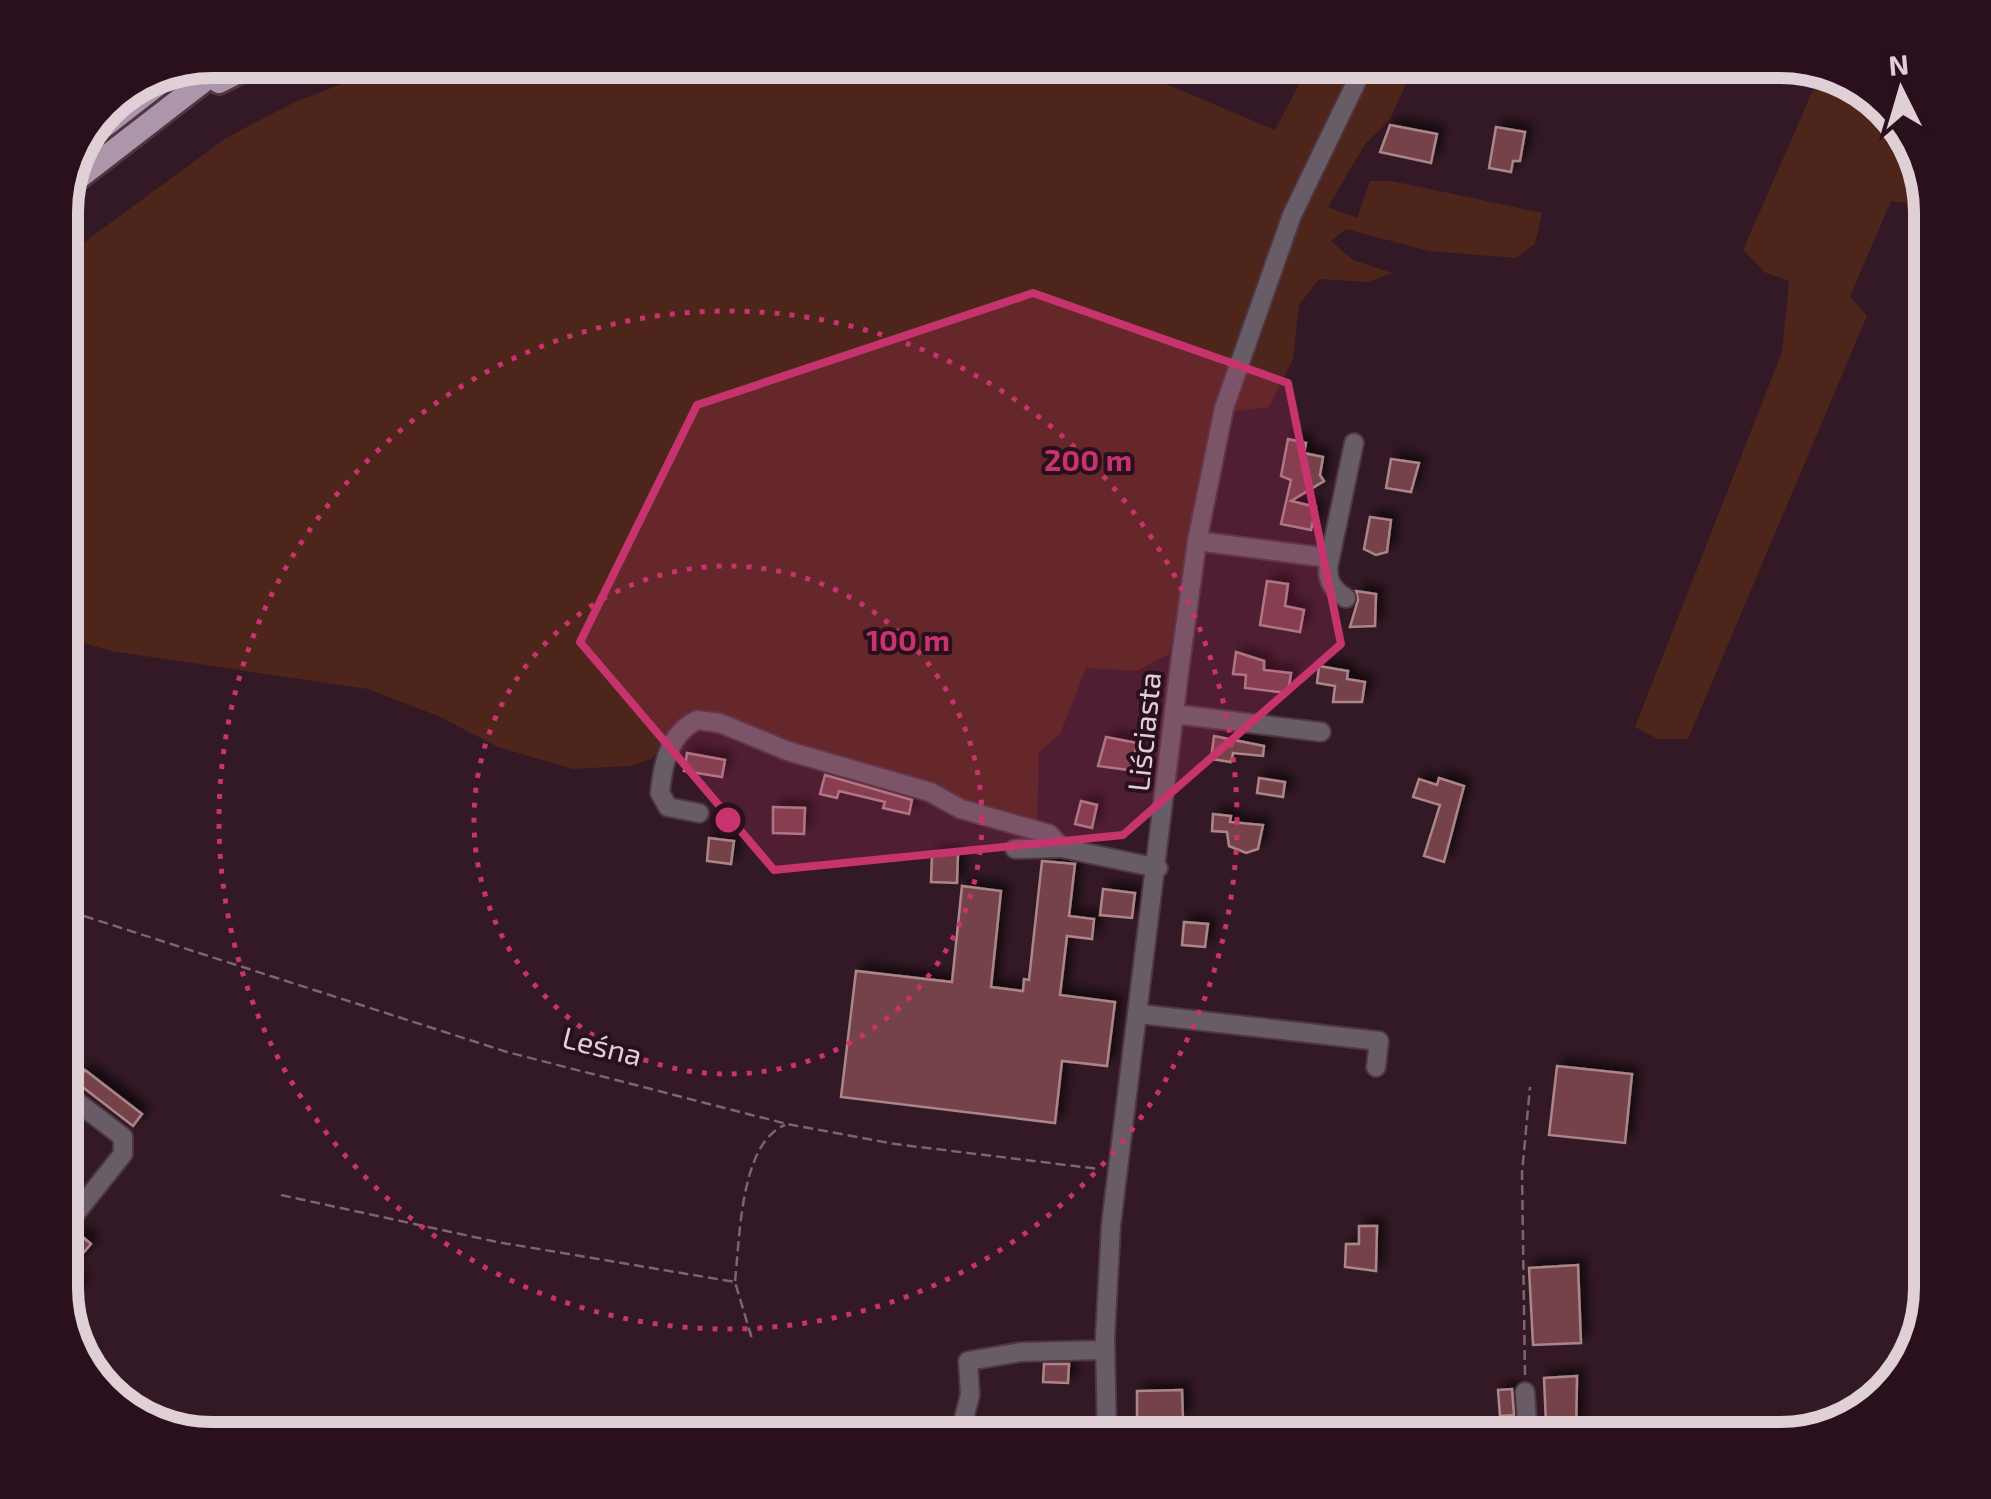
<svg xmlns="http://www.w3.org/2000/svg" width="1991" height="1499" viewBox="0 0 1991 1499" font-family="'Exo 2',sans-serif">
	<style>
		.green { fill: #4d251a }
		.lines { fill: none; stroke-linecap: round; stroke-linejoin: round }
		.stream { stroke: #11011f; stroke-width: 5 }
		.building { fill: #764348; stroke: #ab8688; stroke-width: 2.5; filter: url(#shadow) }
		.minor-casing { stroke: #4f3641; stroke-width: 22 }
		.major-casing { stroke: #4f3641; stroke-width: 28 }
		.path { stroke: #7c656f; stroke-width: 2.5; stroke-dasharray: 10 5; stroke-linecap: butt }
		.minor { stroke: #685d67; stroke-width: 18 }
		.major { stroke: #ad96ab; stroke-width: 22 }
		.marked { fill: #c7336d; fill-opacity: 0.2; stroke: #c7336d; stroke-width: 8; stroke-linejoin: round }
		.ring { fill: none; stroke: #c7336d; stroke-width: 5; stroke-dasharray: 5 10 }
		.labels { text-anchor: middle; stroke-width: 8; stroke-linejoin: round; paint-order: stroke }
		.street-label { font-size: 30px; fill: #e1cfd6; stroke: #29101c }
		.rim { fill: none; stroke: #e1cfd6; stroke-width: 12 }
		.centre { fill: #c7336d; stroke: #29101c; stroke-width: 5 }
		.ring-label { font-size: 30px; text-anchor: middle; font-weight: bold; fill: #c7336d; stroke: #29101c; stroke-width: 8; stroke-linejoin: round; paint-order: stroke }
	</style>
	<defs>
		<filter id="shadow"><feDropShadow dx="7" dy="-7" stdDeviation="5" flood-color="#0009"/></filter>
	</defs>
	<rect width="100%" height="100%" fill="#331925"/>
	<g class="green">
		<path d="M401 60H1109L1275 130 1301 80 1306 60H1417L1389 121 1365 144 1328 207 1357 218 1370 181H1392L1542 213 1535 244 1516 258 1429 251 1346 229 1331 241 1353 260 1392 273 1368 282 1319 279 1299 305 1293 359 1269 407 1221 413 1169 654 1137 671 1086 668 1060 734 1039 752 1037 823 985 811 924 784 852 760 789 746 744 721 697 719 651 759 629 766 573 769 498 747 438 716 368 689 111 651 60 636V260L226 138 291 104Z"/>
		<path d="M1820 74 1872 92 1915 144 1929 201 1926 206 1891 201 1850 296 1867 316 1688 739H1658L1635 727 1782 352 1789 281 1764 272 1743 250Z"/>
	</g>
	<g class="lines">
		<path class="stream" d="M111 99 114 97"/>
	</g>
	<g class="building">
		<path d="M1428 60H1465L1477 63 1474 77 1428 65Z"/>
		<path d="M1390 125 1437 134 1431 163 1380 152Z"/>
		<path d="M1496 127 1525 132 1520 161H1513L1511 172 1489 168Z"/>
		<path d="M1288 439 1306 443 1304 453 1323 457 1320 475 1324 481 1291 501 1316 507 1311 530 1281 524 1291 480 1281 476Z"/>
		<path d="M1391 459 1419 463 1411 492 1386 488Z"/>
		<path d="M1370 517 1391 520 1387 552 1376 555 1364 549Z"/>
		<path d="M1267 581 1288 584 1285 606 1304 610 1300 632 1260 625Z"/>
		<path d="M1356 591 1376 594 1375 626 1350 627 1358 600Z"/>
		<path d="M1236 652 1264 661V670L1291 673 1288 693 1245 688 1246 675 1233 674Z"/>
		<path d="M1319 666 1348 671 1347 679 1365 682 1362 702H1333L1335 686 1317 683Z"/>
		<path d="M1214 736 1264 746 1263 756 1233 753 1231 762 1211 759Z"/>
		<path d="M1106 737 1137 743 1134 757 1143 772 1098 766Z"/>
		<path d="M687 753 725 760 722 777 684 771Z"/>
		<path d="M825 775 912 800 909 814 883 808 885 802 839 791 837 798 820 794Z"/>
		<path d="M1259 778 1285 782 1283 797 1257 793Z"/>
		<path d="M1439 778 1464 786 1444 862 1424 856 1440 805 1413 797 1419 779 1437 785Z"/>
		<path d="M1081 801 1097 805 1092 828 1075 824Z"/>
		<path d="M773 807 805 808 804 834 773 833Z"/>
		<path d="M1213 814 1231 816 1230 822 1263 825 1258 849 1246 853 1229 846 1227 832 1212 831Z"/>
		<path d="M709 838 734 841 731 864 707 861Z"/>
		<path d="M932 853H958L957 883 931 882Z"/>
		<path d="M1042 861 1075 864 1069 916 1094 919 1092 939 1067 936 1060 995 1115 1002 1107 1066 1062 1061 1055 1123 841 1097 856 971 952 982 962 886 1001 891 991 987 1023 991 1024 979 1029 980Z"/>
		<path d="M1103 889 1135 893 1132 918 1100 915Z"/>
		<path d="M1184 922 1208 924 1205 947 1182 945Z"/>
		<path d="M1557 1066 1632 1074 1625 1143 1549 1135Z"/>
		<path d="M85 1070 142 1114 133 1126 76 1082Z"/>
		<path d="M1359 1226H1377L1376 1271 1345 1267 1346 1244H1359Z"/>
		<path d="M78 1233 91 1244 67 1272 81 1284 69 1298 60 1291V1254Z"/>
		<path d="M1578 1265 1581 1343 1533 1345 1529 1268Z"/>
		<path d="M1044 1364H1069L1068 1383 1043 1382Z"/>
		<path d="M1577 1376 1576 1439H1542L1541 1424H1546L1544 1378Z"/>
		<path d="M1512 1389 1514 1415 1500 1416 1498 1390Z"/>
		<path d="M1182 1390 1183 1420 1137 1421V1391Z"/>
	</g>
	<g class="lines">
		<defs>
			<g id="minor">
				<path d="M1197 541 1330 558 1354 443"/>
				<path d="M1330 558C1325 577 1330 588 1346 598"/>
				<path d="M1174 714 1321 732"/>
				<path d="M699 813 668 807 660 793C663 763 669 734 697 720L720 723 788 751 930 792 961 809 1049 834 1062 848 1158 868"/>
				<path d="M1015 849 1062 848"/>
				<path d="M1140 1014 1379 1041 1376 1067"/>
				<path d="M60 1233 123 1154V1137L60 1089"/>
				<path d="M1525 1392 1528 1439"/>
				<path d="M959 1438 970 1395 968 1361 1021 1352 1105 1350"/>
				<path d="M1604 1438 1611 1439"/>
				<path d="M1107 1439 1105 1338 1111 1225 1180 664 1197 541 1224 408 1292 215 1367 60"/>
			</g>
			<g id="major">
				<path d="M219 82 262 60"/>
				<path d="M93 135 169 76"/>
				<path d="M68 186 231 60"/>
			</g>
		</defs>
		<use href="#minor" class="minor-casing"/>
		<use href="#major" class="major-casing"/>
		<g class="path">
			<path d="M84 916 507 1052 787 1124 895 1144 1099 1169"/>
			<path d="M281 1195 497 1242 735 1282 752 1339"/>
			<path d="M735 1281C740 1238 740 1143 785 1125"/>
			<path d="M1525 1375 1522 1173 1530 1087"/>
		</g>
		<use href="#minor" class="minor"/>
		<use href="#major" class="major"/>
	</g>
	<path class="marked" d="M1033 293 1288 383 1341 644 1123 835 774 870 580 642 697 405Z"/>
	<g class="ring">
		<circle cx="728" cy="820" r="254"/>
		<circle cx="728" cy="820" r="509"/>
	</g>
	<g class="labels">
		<g class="street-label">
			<text transform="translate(1145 732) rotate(-84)" y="10">Liściasta</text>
			<text transform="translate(602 1047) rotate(14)" y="10">Leśna</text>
		</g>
	</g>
	<path d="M0 0H1991V1499H0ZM212 78H1780A134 134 0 0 1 1914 212V1288A134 134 0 0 1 1780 1422H212A134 134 0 0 1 78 1288V212A134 134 0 0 1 212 78Z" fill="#29101c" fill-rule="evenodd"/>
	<path class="rim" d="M212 78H1780A134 134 0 0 1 1914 212V1288A134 134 0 0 1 1780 1422H212A134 134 0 0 1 78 1288V212A134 134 0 0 1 212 78Z"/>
	<circle cx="728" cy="820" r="15" class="centre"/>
	<g class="ring-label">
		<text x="1088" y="471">200 m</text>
		<text x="908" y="651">100 m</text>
	</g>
	<g transform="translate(1901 90) rotate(355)" stroke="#29101c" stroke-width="8" paint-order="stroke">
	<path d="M0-8L18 38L0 25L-18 38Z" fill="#e1cfd6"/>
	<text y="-15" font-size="28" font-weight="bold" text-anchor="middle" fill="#e1cfd6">N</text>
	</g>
</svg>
